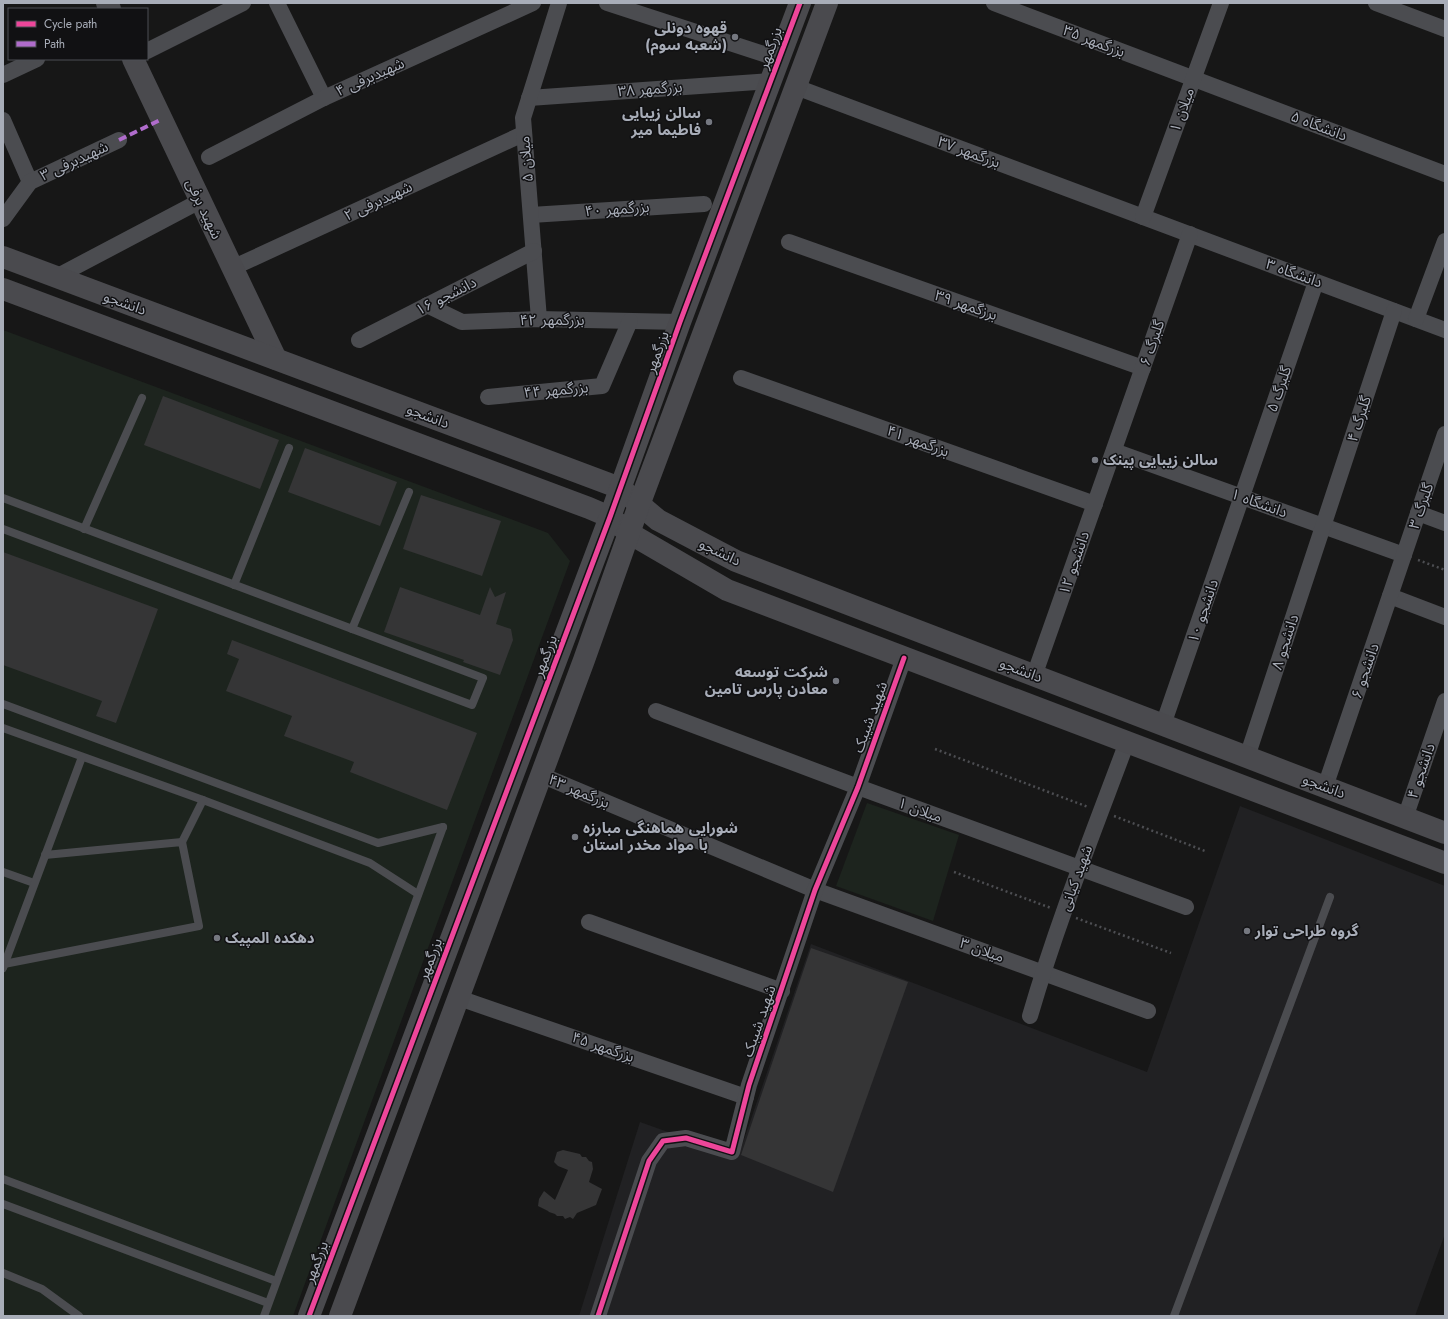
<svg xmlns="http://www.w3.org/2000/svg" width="1448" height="1319" viewBox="0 0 1448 1319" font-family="Jost,'Noto Sans Arabic',sans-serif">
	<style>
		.built { fill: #212123 }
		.green { fill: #1d241e }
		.building { fill: #353536 }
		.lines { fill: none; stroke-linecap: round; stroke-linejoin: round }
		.path { stroke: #4d4e52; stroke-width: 2.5; stroke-dasharray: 2 3; stroke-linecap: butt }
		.lane { stroke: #4b4c50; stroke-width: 8 }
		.street { stroke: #4b4c50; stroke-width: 16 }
		.secondary { stroke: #4a4a4e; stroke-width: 22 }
		.quiet { stroke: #b06ccc; stroke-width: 4; stroke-dasharray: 8 4; stroke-linecap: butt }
		.cycleway-casing { stroke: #111113; stroke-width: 8 }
		.cycleway { stroke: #ed469a; stroke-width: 5 }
		.poi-dot { fill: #757880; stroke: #111113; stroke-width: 1.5 }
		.labels { text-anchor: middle; stroke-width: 3; stroke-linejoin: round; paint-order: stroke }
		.poi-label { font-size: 15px; font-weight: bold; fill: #a8adb8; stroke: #111113; text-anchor: start }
		.street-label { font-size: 15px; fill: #a8adb8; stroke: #111113 }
	</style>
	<rect width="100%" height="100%" fill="#171717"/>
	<path class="built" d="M1240 806 1445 886V1234L1415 1316H579L640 1122 738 1157 811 944 1147 1072Z"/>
	<g class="green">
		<path d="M3 330 548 533 570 561 293 1316H3Z"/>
		<path d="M867 803 959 835 933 921 836 886Z"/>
	</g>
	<g class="building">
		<path d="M163 396 279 440 260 489 144 445Z"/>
		<path d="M305 448 397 482 380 526 288 492Z"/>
		<path d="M421 495 501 521 482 576 403 549Z"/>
		<path d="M3 552 158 609 116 723 96 716 102 701 3 665Z"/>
		<path d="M400 587 480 615 490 587 495 597 506 592 496 624 511 629 513 640 500 675 463 662 464 660 384 632Z"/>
		<path d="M232 640 477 733 447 810 350 772 354 762 284 736 292 716 226 691 239 659 227 654Z"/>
		<path d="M811 948 908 982 833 1192 741 1155Z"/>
		<path d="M563 1150 580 1154 582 1157H586L589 1161 592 1162 593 1169 589 1182 602 1189 596 1205 577 1213 573 1219 570 1217 565 1219 563 1216H557L555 1214 549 1212 548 1211 538 1206 539 1199 544 1191 555 1200 568 1170 558 1166 554 1162 557 1152Z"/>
	</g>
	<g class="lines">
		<g class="path">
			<path d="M1418 560 1445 570"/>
			<path d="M935 749 1088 807"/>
			<path d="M1114 816 1205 851"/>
			<path d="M954 872 1051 908"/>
			<path d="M1076 918 1171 953"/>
		</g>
		<g class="lane">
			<path d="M3 498 483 678 472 705 3 529"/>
			<path d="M84 529 142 398"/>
			<path d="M234 585 289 448"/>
			<path d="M352 629 409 492"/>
			<path d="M3 704 378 843 443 827"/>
			<path d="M3 728 203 800 370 863 418 894"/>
			<path d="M182 842 203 800"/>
			<path d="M3 872 34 883"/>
			<path d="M4 964 199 926 182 842 45 855"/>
			<path d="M3 968 82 757"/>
			<path d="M3 1179 276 1281"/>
			<path d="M3 1204 268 1303"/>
			<path d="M3 1273 42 1289 79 1316"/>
			<path d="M264 1316 443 827"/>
			<path d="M1174 1316 1330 897"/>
		</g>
		<g class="street">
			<path d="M277 3 324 98"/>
			<path d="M607 3 779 59"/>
			<path d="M994 3 1445 174"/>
			<path d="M1376 3 1445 29"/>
			<path d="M147 51 243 3"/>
			<path d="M3 75 37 59"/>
			<path d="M796 87 1445 330"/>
			<path d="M529 98 771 81"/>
			<path d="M3 120 30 182"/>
			<path d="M209 157 324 98 533 3"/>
			<path d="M531 215 704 204"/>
			<path d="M1143 217 1221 3"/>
			<path d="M3 219 30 182 119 140"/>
			<path d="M789 242 1143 368"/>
			<path d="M232 268 523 134"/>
			<path d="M56 277 200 201"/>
			<path d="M427 305 462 322 539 319 680 322"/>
			<path d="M539 319 523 118 559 3"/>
			<path d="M1416 319 1445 241"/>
			<path d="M359 340 534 251"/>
			<path d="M741 378 1095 504"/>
			<path d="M488 397 602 386 630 321"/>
			<path d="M1114 451 1404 555"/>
			<path d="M1418 513 1445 523"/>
			<path d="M1390 596 1445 617"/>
			<path d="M1034 676 1190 234"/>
			<path d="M656 711 858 787 1186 907"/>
			<path d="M1163 725 1316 282"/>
			<path d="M1247 757 1394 311"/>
			<path d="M541 775 815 890 1148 1011"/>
			<path d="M1325 787 1445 434"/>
			<path d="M1405 818 1445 701"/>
			<path d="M589 922 782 991"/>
			<path d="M459 998 746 1097"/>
			<path d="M1030 1016C1057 923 1093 833 1127 742"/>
			<path d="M598 1316 649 1161 663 1141 686 1138 732 1152 749 1085 815 890 858 787 904 658"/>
		</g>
		<g class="secondary">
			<path d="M107 3 110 9"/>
			<path d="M133 59 276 359"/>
			<path d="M3 257 620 488 658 520 736 561 1445 833"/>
			<path d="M3 289 589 508 610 517 629 533 727 590 1445 863"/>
			<path d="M309 1316 610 517 680 322 800 3"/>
			<path d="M340 1316 584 660 639 505 827 3"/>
		</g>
		<path class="quiet" d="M119 140 162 119"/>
		<defs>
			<g id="cycleway">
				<path d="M309 1316 610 517 680 322 800 3"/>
				<path d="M598 1316 649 1161 663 1141 686 1138 732 1152 749 1085 815 890 858 787 904 658"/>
			</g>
		</defs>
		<use href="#cycleway" class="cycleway-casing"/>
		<use href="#cycleway" class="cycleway"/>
	</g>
	<g class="poi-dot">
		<circle cx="735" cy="37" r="4"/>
		<circle cx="709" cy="122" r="4"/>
		<circle cx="1095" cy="460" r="4"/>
		<circle cx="836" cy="681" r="4"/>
		<circle cx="575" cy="837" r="4"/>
		<circle cx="1247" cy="931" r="4"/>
		<circle cx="217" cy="938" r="4"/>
	</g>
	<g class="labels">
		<g class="poi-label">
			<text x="727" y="33" text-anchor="end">قهوه دونلی<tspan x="727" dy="17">(شعبه سوم)</tspan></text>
			<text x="701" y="118" text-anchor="end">سالن زیبایی<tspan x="701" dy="17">فاطیما میر</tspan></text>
			<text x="1103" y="465">سالن زیبایی پینک</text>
			<text x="828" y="677" text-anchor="end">شرکت توسعه<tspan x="828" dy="17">معادن پارس تامین</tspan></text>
			<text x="583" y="833">شورایی هماهنگی مبارزه<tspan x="583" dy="17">با مواد مخدر استان</tspan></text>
			<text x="1255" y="936">گروه طراحی توار</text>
			<text x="225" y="943">دهکده المپیک</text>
		</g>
		<g class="street-label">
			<text transform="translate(1094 41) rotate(21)" y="5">بزرگمهر ۳۵</text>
			<text transform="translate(770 48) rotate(-70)" y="5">بزرگمهر</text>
			<text transform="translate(370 77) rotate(-24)" y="5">شهیدبرفی ۴</text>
			<text transform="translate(650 89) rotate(-4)" y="5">بزرگمهر ۳۸</text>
			<text transform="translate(1182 110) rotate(-70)" y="5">میلان ۱</text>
			<text transform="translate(1319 126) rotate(21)" y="5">دانشگاه ۵</text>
			<text transform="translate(969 152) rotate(20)" y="5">بزرگمهر ۳۷</text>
			<text transform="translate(526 159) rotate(-95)" y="5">میلان ۵</text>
			<text transform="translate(74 161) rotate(-25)" y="5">شهیدبرفی ۳</text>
			<text transform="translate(378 201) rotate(-25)" y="5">شهیدبرفی ۲</text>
			<text transform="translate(204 209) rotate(65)" y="5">شهید برفی</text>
			<text transform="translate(617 209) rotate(-4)" y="5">بزرگمهر ۴۰</text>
			<text transform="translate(1294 273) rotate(20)" y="5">دانشگاه ۳</text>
			<text transform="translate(446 296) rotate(-27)" y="5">دانشجو ۱۶</text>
			<text transform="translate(125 303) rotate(20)" y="5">دانشجو</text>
			<text transform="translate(966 305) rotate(19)" y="5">برزگمهر ۳۹</text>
			<text x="552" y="325">بزرگمهر ۴۲</text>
			<text transform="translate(1152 343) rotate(-71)" y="5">گلبرگ ۶</text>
			<text transform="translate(657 352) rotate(-70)" y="5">بزرگمهر</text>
			<text transform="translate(1279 389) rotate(-71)" y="5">گلبرگ ۵</text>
			<text transform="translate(556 390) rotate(-5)" y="5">بزرگمهر ۴۴</text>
			<text transform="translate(428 416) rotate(21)" y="5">دانشجو</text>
			<text transform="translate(1359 419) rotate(-72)" y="5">گلبرگ ۴</text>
			<text transform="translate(918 441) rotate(20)" y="5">بزرگمهر ۴۱</text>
			<text transform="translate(1259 503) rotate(20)" y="5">دانشگاه ۱</text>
			<text transform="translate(1421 506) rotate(-71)" y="5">گلبرگ ۳</text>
			<text transform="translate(720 552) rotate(26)" y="5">دانشجو</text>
			<text transform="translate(1074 563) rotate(-71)" y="5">دانشجو ۱۲</text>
			<text transform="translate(1203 611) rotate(-71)" y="5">دانشجو ۱۰</text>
			<text transform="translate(1285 642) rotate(-72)" y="5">دانشجو ۸</text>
			<text transform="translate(545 656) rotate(-69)" y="5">بزرگمهر</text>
			<text transform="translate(1021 670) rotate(21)" y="5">دانشجو</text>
			<text transform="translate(1365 671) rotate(-71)" y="5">دانشجو ۶</text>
			<text transform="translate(870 717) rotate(-70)" y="5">شهید شیبک</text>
			<text transform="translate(1421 771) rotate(-71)" y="5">دانشجو ۴</text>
			<text transform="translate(1324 786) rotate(21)" y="5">دانشجو</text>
			<text transform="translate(579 791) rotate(23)" y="5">بزرگمهر ۴۳</text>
			<text transform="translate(920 810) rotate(20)" y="5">میلان ۱</text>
			<text transform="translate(1076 878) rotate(-70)" y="5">شهید کیانی</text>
			<text transform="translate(982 950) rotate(20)" y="5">میلان ۳</text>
			<text transform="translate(430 959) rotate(-69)" y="5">بزرگمهر</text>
			<text transform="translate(759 1021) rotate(-71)" y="5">شهید شیبک</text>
			<text transform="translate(603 1047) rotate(19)" y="5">بزرگمهر ۴۵</text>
			<text transform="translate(316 1262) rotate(-69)" y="5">بزرگمهر</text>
		</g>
	</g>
	<rect width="1448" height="1319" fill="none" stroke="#a8adb8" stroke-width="8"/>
	<rect x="8" y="8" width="140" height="52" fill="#111113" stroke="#4d4f55"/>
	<rect x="16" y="21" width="20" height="6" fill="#ed469a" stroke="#4d4f55"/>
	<text x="44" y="28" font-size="12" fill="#a8adb8">Cycle path</text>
	<rect x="16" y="41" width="20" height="6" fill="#b06ccc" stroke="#4d4f55"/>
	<text x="44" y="48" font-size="12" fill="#a8adb8">Path</text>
</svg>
